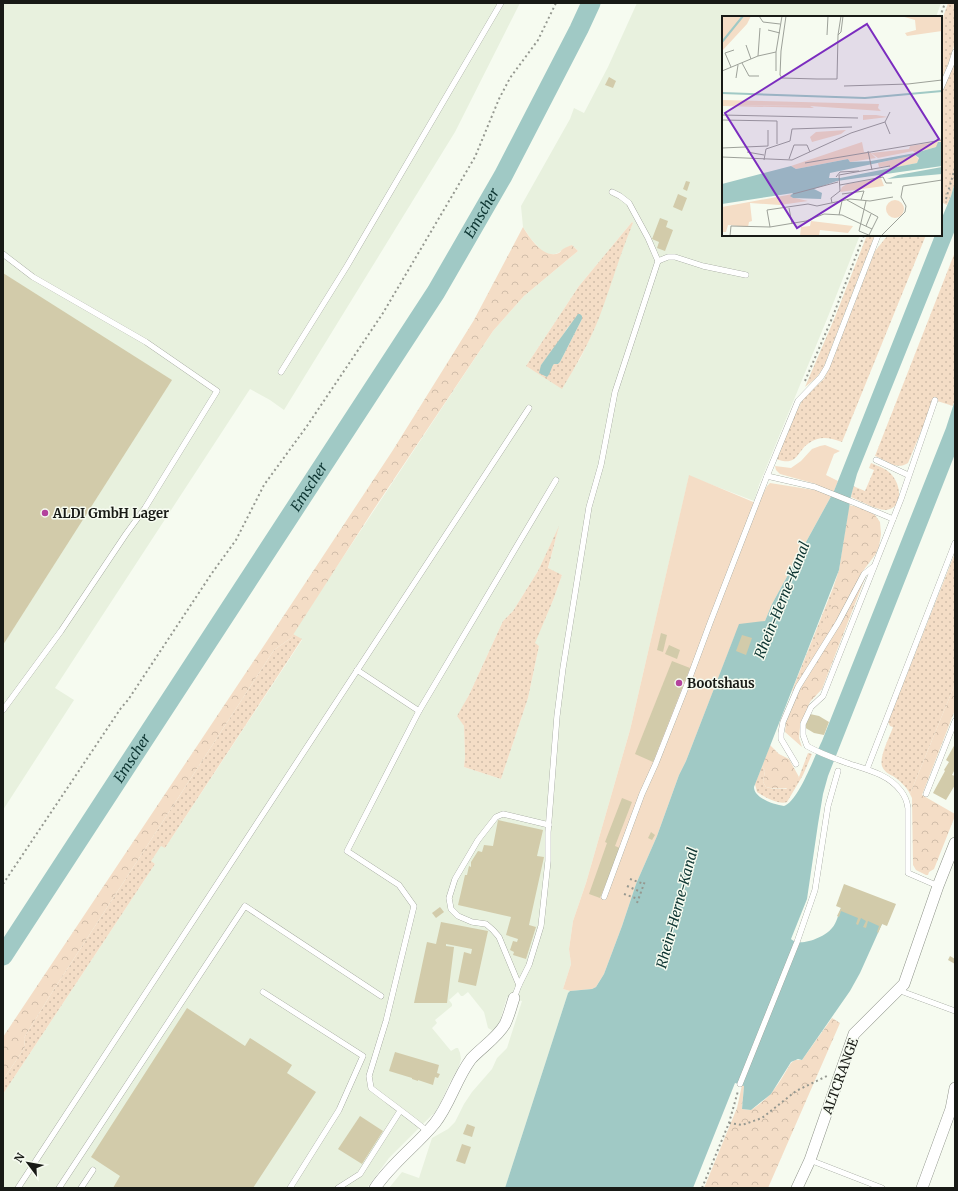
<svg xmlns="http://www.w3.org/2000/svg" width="958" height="1191" viewBox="0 0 958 1191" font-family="Merriweather,serif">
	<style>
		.built { fill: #e8f1de; fill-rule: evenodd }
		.grass { fill: url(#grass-dots); fill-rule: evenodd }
		.forest { fill: url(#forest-crowns) }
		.park { fill: #f4ddc6 }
		.water { fill: #a0c9c5 }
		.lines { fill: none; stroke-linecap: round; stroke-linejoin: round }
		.river { stroke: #a0c9c5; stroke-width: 19 }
		.building { fill: #d2cbaa }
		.lane-casing { stroke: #8e9389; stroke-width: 6 }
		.street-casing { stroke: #8e9389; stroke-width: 12 }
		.path { stroke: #959890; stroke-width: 2; stroke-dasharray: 2 3; stroke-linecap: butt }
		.lane { stroke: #fff; stroke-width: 5.5 }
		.street { stroke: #fff; stroke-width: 11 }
		.poi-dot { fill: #b3429d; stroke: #f6fbf0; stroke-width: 1.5 }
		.labels { text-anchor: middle; stroke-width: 3; stroke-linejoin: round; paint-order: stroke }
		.poi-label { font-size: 13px; font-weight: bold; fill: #181a16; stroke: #f6fbf0; text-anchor: start }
		.street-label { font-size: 13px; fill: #181a16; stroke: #f6fbf0 }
		.water-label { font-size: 14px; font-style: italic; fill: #0c3431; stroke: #f6fbf0 }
		.inset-river { fill: none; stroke: #a0c9c5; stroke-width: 2 }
		.inset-road { fill: none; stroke: #9da199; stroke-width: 1 }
		.view { fill: #7b2cbf; fill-opacity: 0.15; stroke: #7b2cbf; stroke-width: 2 }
		.inset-edge { fill: none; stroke: #181a16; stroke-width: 2 }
	</style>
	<defs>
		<pattern id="grass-dots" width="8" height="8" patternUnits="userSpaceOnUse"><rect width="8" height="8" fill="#f4ddc6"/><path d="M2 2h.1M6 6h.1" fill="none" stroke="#d0bda9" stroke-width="1.8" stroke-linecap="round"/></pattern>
		<pattern id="forest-crowns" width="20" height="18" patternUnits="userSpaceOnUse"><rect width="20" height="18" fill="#f4ddc6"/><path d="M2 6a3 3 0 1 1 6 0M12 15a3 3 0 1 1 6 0" fill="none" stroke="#d0bda9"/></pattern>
	</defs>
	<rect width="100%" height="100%" fill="#f6fbf0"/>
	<g class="built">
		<path d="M3 3H520L455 132 284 410 270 400 250 389 55 688 74 700 3 810Z"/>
		<path d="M637 3H941L936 17H723V235H860L829 314 759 485 754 501 689 476 630 730 586 883 573 921 569 949 571 964 563 989 570 991 568 993 505 1188H389L402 1172 419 1178 432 1138 448 1129 455 1122 464 1104 472 1092 492 1069 497 1058 507 1048 522 1001 507 997 499 1024 495 1032 488 1028 484 1012 468 992 463 996H461L458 992 449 1000 452 1004V1006L435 1020 437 1023 432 1028 451 1051 456 1048H458L460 1053 461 1059 459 1066 449 1084 441 1102 434 1114 432 1115 389 1158 367 1188H3V1094L155 864 150 861 161 845 165 848 302 640 293 634 302 619 493 331 524 296 578 251 572 245 564 249 558 253 555 254H547L542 251 531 239 523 227 521 206 570 119 574 108 584 113 608 67ZM632 222 633 223 625 242 593 332 581 357 562 388 526 366 579 286ZM558 529 548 569 562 575 554 598 534 644 539 646 528 698 501 779 464 767 465 757 464 726 458 716 469 695 503 621 513 611 538 571Z"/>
	</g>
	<g class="grass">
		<path d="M948 3H955V41L952 54 941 81V23Z"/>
		<path d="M955 61V182L951 196 947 205 941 202V95Z"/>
		<path d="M632 222 633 223C620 254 611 286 599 318 589 343 576 366 562 389L526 366 579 286ZM582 319 560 362 558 364H554L553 365H541L555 348 568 327Z"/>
		<path d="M867 235H875L823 369 815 379 805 387 835 317Z"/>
		<path d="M888 235H926L842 442C831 438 820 435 809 443 796 452 798 467 776 459L792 420 803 399 824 379 832 361 875 251Z"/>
		<path d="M955 252V400L953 406 934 400 908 463C895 471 887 460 875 456Z"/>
		<path d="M871 463C878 466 885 468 890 473 901 483 905 509 885 510 877 510 860 501 851 497L853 486 865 491 874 470 869 468Z"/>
		<path d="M559 526 548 568 562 575 554 598 535 643 539 646 528 698 501 779 464 767 465 757 464 726 457 716 469 695 503 621 513 611 538 571Z"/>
		<path d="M955 553V684L910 794C907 787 899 780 893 776 888 774 884 771 882 766 879 757 890 736 893 727L890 726 888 722Z"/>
		<path d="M833 588 838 590 803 676 791 693Z"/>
		<path d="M293 634 302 639 165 848 161 846 151 861 155 864 3 1094V1080L25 1047 24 1038 51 994 274 650 291 638Z"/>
		<path d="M808 753 812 754 803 775 787 802C779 805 764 797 757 792L755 784 762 766 765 771 763 782 766 787 774 789H786L799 777Z"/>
	</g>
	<g class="forest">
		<path d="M523 227C529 237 544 260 559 253 562 251 560 251 563 249 566 247 569 246 572 245L578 251 524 296 493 331 372 512 291 638 274 650 51 994 24 1038 25 1047 3 1080V1037L269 638 393 450 474 320Z"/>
		<path d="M849 505 853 506H854L871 512 875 515 880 522 881 534 879 547 875 555 863 571 837 620 803 676 837 590 833 588 839 570Z"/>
		<path d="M867 573 822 689 810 702 800 727 799 738 802 747 785 732 786 722 799 688Z"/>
		<path d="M955 684V710L922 795 955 814V816L934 869 929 872 928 875H926L916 870 913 865 912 798 910 794Z"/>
		<path d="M770 745 779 754 789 759 799 777 792 787C783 789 775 789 766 787L763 782 765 771 762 766Z"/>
		<path d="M832 1018 840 1023 768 1188H704L737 1108 742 1085 744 1086 742 1109 751 1110C773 1096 778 1084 791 1063L795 1060H802Z"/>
	</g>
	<path class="park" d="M825 445 840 451 834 454 826 475 838 481 834 491 772 604 765 621 735 635 686 761 679 775 657 836 636 884 622 926 604 974 599 982 596 987 592 989 570 991 563 989 571 964 569 949 573 921 586 883 630 730 689 475 758 504 767 486 770 483 814 490 816 484 780 474 776 470 775 466 791 468 801 461 812 449 820 446Z"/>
	<g class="water">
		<path d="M955 182V230L857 474 851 496 839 570 754 787C754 798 774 805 784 806 798 802 815 755 822 741L946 428 955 400V454L828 776 823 794 818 824 807 899 791 939C792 940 796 942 797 942 807 944 826 936 832 928 837 923 838 914 841 908L882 924 860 973 850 991 802 1060 798 1059 791 1062 771 1094 751 1110 742 1109 744 1086 735 1083 693 1188H505L568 993 570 991 592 989 596 987 604 974 622 926 636 884 657 836 679 775 686 761 739 624 765 621 772 604 834 491 935 235H941V220L951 196Z"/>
		<path d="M578 314H580L582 316V319L560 362 558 364H554C551 367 551 373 547 377L539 373 541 365Z"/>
	</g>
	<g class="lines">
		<path class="river" id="s1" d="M3 956 436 292 503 176 579 29 591 3"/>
	</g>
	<g class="building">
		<path d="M609 77 616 81 613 88 605 85Z"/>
		<path d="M686 181 690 182 687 191 683 189Z"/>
		<path d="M678 194 687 198 682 211 673 207Z"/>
		<path d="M660 218 668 221 666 227 673 230 665 251 657 248 659 242 652 239Z"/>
		<path d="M3 273 172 380 3 645Z"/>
		<path d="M661 633 667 635 663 652 657 650Z"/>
		<path d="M742 635 752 638 746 655 736 651Z"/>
		<path d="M669 645 680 650 677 659 665 654Z"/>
		<path d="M672 661 690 668 653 762 635 754Z"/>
		<path d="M810 714 819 716 829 722 824 735 814 733 804 727Z"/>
		<path d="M955 744V769L952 775 955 776V785L946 800 933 793 945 771 944 770 949 762 946 760Z"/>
		<path d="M622 798 632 802 615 846 620 848 600 898 589 894 607 843 605 842Z"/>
		<path d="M498 820 543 830 537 856 544 857 529 925 536 927 526 959 513 955 514 952 510 950 513 941 517 942 518 939 506 935 511 917 458 905 465 875H467L469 866 471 867V862L478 851 482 852 484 845 493 846Z"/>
		<path d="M651 832 655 835 652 840 648 838Z"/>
		<path d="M844 884 896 904 887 926 882 924 878 933 877 932 879 926 868 921 866 928 863 927 866 921 861 918 858 925 856 924 858 918 841 911 839 917 837 916 841 908 836 906Z"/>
		<path d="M440 907 444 912 436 918 432 913Z"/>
		<path d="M441 922 488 931 476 986 458 982 464 952 471 954 472 949 446 944V946L454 947 447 1003H414L427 942 436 944Z"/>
		<path d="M950 956 955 959V964L948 960Z"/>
		<path d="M187 1008 245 1046 250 1038 292 1065 287 1073 316 1092 253 1188H113L120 1176 91 1157Z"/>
		<path d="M395 1052 439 1065 437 1073 440 1074 438 1078 435 1077 433 1085 418 1080V1081L412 1079V1078L389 1071Z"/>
		<path d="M360 1116 383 1131 362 1164 338 1149Z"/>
		<path d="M467 1124 475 1127 472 1137 463 1134Z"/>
		<path d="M462 1144 471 1147 465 1164 456 1161Z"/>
	</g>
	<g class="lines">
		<defs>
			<g id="lane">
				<path d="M941 88 951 65 955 52"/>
				<path d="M3 254 33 277 146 342 217 391 145 508 126 534 61 631 3 710"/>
				<path d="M658 261 668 257H675L703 266 746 275"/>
				<path d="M281 372 347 266 501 3"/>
				<path d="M935 400 901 499 823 696 811 707 803 724V735L807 746C821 754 836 759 850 764 869 770 889 775 901 791 905 796 907 801 908 808V873L938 886"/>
				<path d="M876 460 908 475"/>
				<path d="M767 476 815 487 855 503 893 519"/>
				<path d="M357 670 419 711"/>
				<path d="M796 764 781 739V733L783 722 798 687 838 623 864 574 873 567"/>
				<path d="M867 769 955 543"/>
				<path d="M926 794 955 721"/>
				<path d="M604 897 642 794 656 763 690 677 710 623 767 476 798 401 821 377 827 367 878 235"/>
				<path d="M519 985 499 937 493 930 486 924 472 922 458 916 451 909 449 898 455 879 478 840 496 817 503 814 549 825"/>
				<path d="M898 990 955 1011"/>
				<path d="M263 992 363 1056 339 1110 290 1188"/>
				<path d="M514 998 519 985 529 965 541 926 548 861V832L557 716 563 668 589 507 601 465 615 392 658 261 648 238 629 203 620 196 612 192"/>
				<path d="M740 1084 797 942 815 890 828 806 838 771"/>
				<path d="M427 1131C409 1116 389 1102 371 1088L369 1076 386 1021 414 906 399 885 347 851 419 711 556 480"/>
				<path d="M810 1160 882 1188"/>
				<path d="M18 1188 529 408"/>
				<path d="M59 1188 245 906 381 996"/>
				<path d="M81 1188 93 1170"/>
				<path d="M338 1188 360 1174 400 1111"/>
			</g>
			<g id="street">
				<path d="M375 1188C392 1163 416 1146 435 1123 450 1104 456 1079 471 1059 481 1048 498 1037 505 1024 509 1016 511 1007 514 998"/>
				<path d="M797 1188 810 1160 854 1034 904 984 938 886 955 843"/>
				<path d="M922 1188 951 1109 955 1088"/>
			</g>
		</defs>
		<use href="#lane" class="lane-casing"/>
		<use href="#street" class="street-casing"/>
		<g class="path">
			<path d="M940 17 945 3"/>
			<path d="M946 199 955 168"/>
			<path d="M805 381 833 316 864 235"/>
			<path d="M630 879 644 884"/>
			<path d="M3 884 121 708 128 700 212 573 236 540 264 485 307 426 383 313 475 157 499 99 510 78 538 40 556 3"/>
			<path d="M627 886 641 892"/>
			<path d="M624 894 638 899"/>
			<path d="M637 903 645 881"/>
			<path d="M729 1123 742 1125 762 1118 796 1091 829 1075"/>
			<path d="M702 1188 729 1123 738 1091"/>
		</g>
		<use href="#lane" class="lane"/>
		<use href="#street" class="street"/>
	</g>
	<g class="poi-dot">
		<circle cx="45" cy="513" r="4"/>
		<circle cx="679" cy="683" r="4"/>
	</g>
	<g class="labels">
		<g class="poi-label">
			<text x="53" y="518">ALDI GmbH Lager</text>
			<text x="687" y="688">Bootshaus</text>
		</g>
		<g class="street-label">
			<text transform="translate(840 1076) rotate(-70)" y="5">ALTCRANGE</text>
		</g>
		<g class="water-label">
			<text dy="5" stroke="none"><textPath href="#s1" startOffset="884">Emscher</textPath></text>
			<text dy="5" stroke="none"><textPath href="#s1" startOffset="560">Emscher</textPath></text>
			<text transform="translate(782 600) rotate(-68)" y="5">Rhein-Herne-Kanal</text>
			<text dy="5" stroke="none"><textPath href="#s1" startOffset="236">Emscher</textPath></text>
			<text transform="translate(677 908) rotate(-75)" y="5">Rhein-Herne-Kanal</text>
		</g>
	</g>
	<g transform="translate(722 16)">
		<rect width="220" height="220" fill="#f6fbf0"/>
		<path d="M0 89 88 90 92 92 0 90ZM141 99H154L166 101 141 104ZM124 114 119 118 90 126 88 121 94 116ZM220 125 214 131 193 137 191 135 156 142 149 137 187 133 188 130ZM193 139 197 143 195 147 168 153 167 150 157 151 156 147ZM159 162 162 170 118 176 120 171 125 168Z" fill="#f4ddc6"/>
		<path d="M0 0H29L25 8 0 35ZM179 0H220V15L185 20 183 17 194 14 193 4ZM0 84 157 88 156 92 159 95 88 90 0 89ZM71 178 69 181 86 185 58 189 28 187 30 205 27 206 26 211 6 209 4 216H0V191Z" fill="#f4ddc6"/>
		<path d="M89 205 131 210 126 217 98 214 97 220H78L79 211 88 210Z" fill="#f4ddc6"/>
		<path d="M140 126 142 136H148L154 142 128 146 126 143 74 153 69 150ZM164 193a9 9 0 1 1 18 0a9 9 0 1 1-18 0Z" fill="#f4ddc6"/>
		<path d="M216 126H220V150L115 165 92 173 100 177 99 183 71 182 68 180 71 177 0 188V168L69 150 74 153 126 143 128 146 149 145 193 137 214 131ZM193 139 197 142 195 147 118 162H107L108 157ZM220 151V158L165 163 176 159Z" fill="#a0c9c5" fill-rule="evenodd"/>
		<path class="inset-river" d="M0 26 21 0M0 77 143 82 220 75"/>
		<path class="inset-road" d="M37 0 41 6 58 8M64 0 59 35 58 59 60 62 95 63H115L116 19 119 16 121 0M46 14 58 17M105 19 106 0M116 19 119 0M24 29 29 43M54 36V55M36 40 38 12M20 47 27 60H37M9 51 3 37 12 34M0 55 36 40 54 36 60 0M14 62 16 49M122 70 186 68 220 64M0 99 136 102M0 104 55 105V128M163 106 168 118M0 132 46 130V114M146 135 150 154M25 136 42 139M0 141 70 144 129 117 163 106 168 96M67 143 72 129H85L88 136M42 144 44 133 68 125 70 113 130 111M83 147 220 124M114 161 118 156 137 155M118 169 161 161 164 167H170M71 178 116 166M120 178 142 175 139 184M125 184 156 201 147 219M110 187 109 182 118 175 117 159 168 150M67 192 70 208M117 199 120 185M144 210 149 198M150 213 120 199 102 198 84 205 48 211 45 194 86 188 95 190 128 183 148 185 171 181M137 215 144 185M137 215 149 220M8 220 9 210 48 211M159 220 183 196 184 190 179 181 181 170 220 164"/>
		<path class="view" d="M145 8 217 123 75 212 3 97Z"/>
		<rect width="220" height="220" class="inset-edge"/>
	</g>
	<rect width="958" height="1191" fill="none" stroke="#181a16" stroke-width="8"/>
	<g transform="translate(28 1163) rotate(302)" stroke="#f6fbf0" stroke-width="3" paint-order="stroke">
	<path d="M0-3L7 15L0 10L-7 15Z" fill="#181a16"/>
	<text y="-6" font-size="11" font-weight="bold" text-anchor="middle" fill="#181a16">N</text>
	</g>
</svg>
